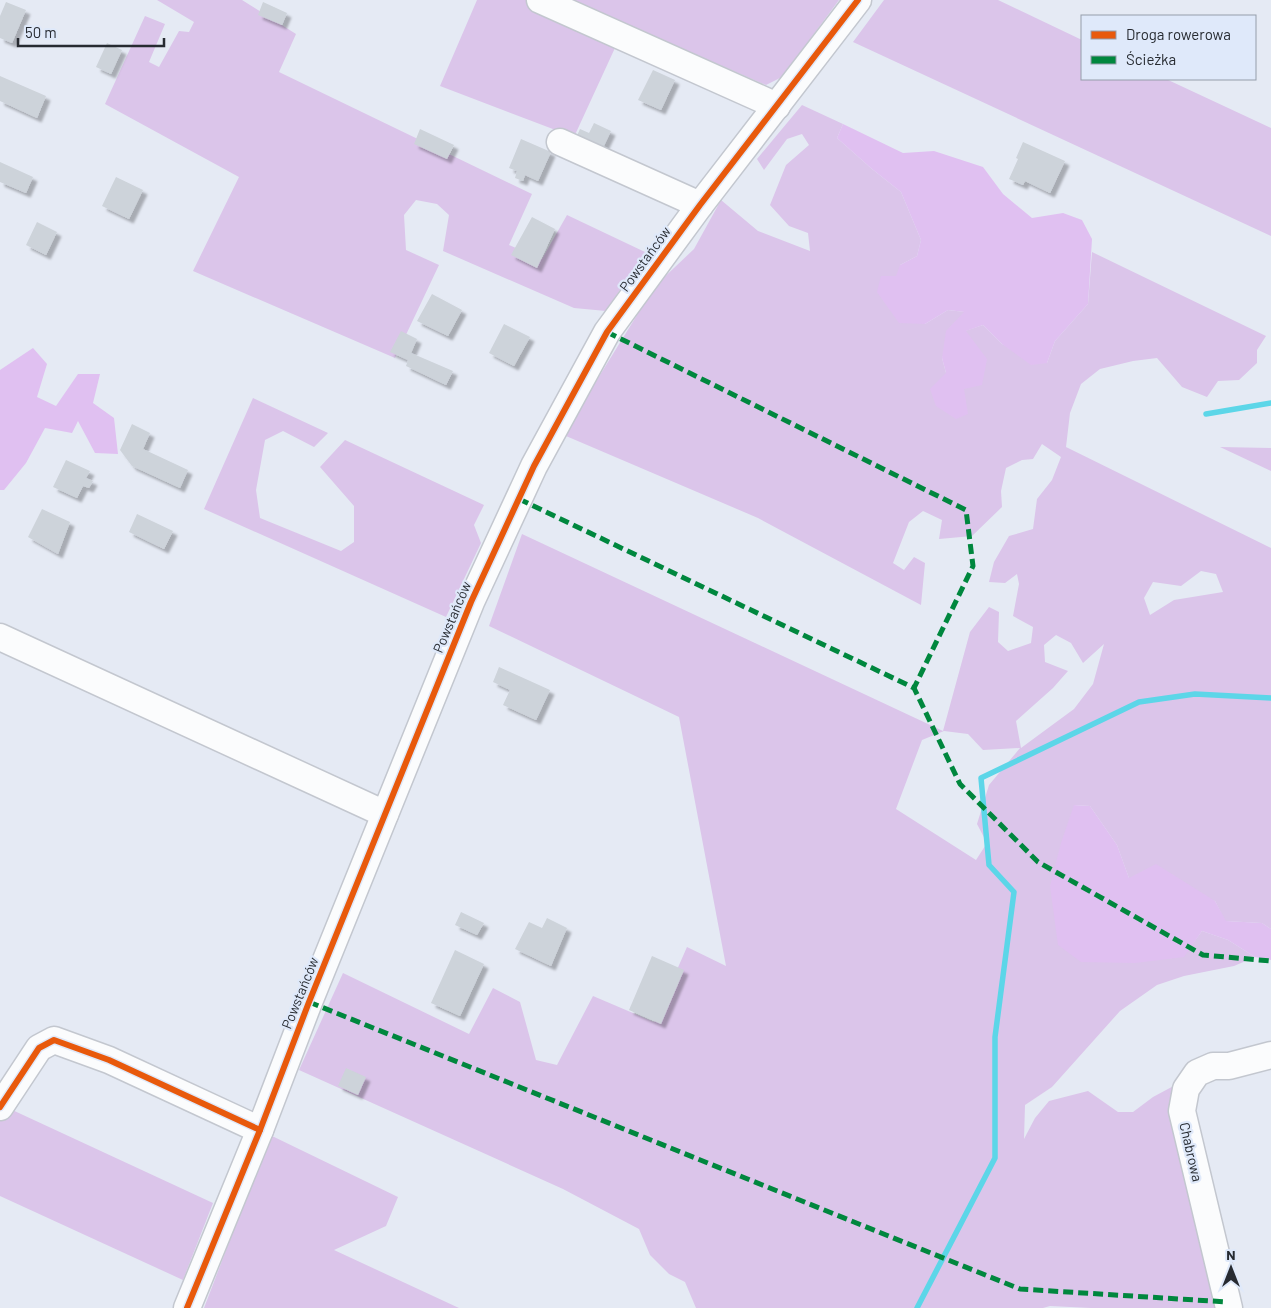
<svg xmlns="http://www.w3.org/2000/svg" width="1271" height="1308" viewBox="0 0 1271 1308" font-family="Barlow,sans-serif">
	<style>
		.green { fill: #dbc5ea; fill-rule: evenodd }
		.forest { fill: #e0c0f1 }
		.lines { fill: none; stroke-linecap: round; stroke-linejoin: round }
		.stream { stroke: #5cd6e8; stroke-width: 5.5 }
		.building { fill: #cdd3da; filter: url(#shadow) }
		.minor-casing { stroke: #c3c7cf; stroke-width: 29 }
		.minor { stroke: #fbfcfd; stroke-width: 26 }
		.quiet { stroke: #00873e; stroke-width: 5; stroke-dasharray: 10 5; stroke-linecap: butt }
		.cycleway-casing { stroke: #dfe9fa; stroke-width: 9 }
		.cycleway { stroke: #e8590c; stroke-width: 6 }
		.labels { text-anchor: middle; stroke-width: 4.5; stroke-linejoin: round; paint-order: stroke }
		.street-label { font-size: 14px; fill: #272b31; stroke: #dfe9fa }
	</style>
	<defs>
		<filter id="shadow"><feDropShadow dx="4.5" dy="4.5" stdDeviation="1" flood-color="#0004"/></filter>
	</defs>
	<rect width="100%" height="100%" fill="#e5eaf4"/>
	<g class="green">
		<path d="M157 0H242L296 34 279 72 532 194 509 245 542 259 567 215 645 252 606 311 574 308 443 251 449 215 437 204 416 200 404 215 406 250 439 265 395 358 193 271 239 177 105 104 145 16 165 24 149 62 159 67 179 31 189 32 194 22Z"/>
		<path d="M477 0H839L782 77 766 85 626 24 574 137 440 86Z"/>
		<path d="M884 0H998L1082 40V79H1166L1271 128V236L853 42Z"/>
		<path d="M802 105 843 124 837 138 872 169 901 192 921 240 917 256 900 265 925 324 948 310 965 312 942 358 946 373 964 389 965 331 983 325 1002 344 1047 363 1055 341 1088 304 1092 252 1266 336 1257 350V363L1239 380 1218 381 1207 397 1182 387 1157 358 1133 361 1100 369 1081 384 1070 413 1066 447 1271 548V929L1262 923 1225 921 1215 901 1129 878 1117 845 1090 806 1074 805 1183 957 1202 931 1228 940 1255 957 1234 966 1184 976 1157 985 1120 1011 1052 1087 1025 1105 1024 1139 1035 1118 1049 1101 1088 1091 1118 1112H1133L1153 1097 1181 1082 1229 1308H1091L1050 1306 1043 1308H696L685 1282 669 1274 650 1255 639 1229 563 1189 299 1070 343 973 469 1034 493 988 520 1002 536 1060 557 1065 593 996 654 1022 687 947 726 966 679 717 489 626 522 534 943 731 970 632 989 607 999 612 998 642 1008 651 1031 643 1033 627 1013 616 1019 584 1017 574 1005 583 989 582 994 562 1009 536 1033 529 1037 499 1052 480 1061 457 1042 444 1033 459 1022 460 1006 468 1001 491 1002 507 972 536 939 539 942 520 923 511 909 522 893 563 904 570 914 557 925 563 921 605 758 518 566 436 595 383 655 286 694 249 721 200 758 231 810 251 808 233 789 226 770 205 786 165 809 145 802 134 787 139 764 170 757 159ZM1201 571 1216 574 1223 592 1174 600 1150 615 1144 598 1153 582 1181 586ZM1056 635 1071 643 1083 663 1104 644 1093 684 1074 709 1021 748 1016 721 1053 688 1068 671 1045 662 1044 645ZM944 731 968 734 983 750 1020 748 989 785 977 824 987 843 976 860 896 809 922 740Z"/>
		<path d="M253 398 328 433 314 447 283 431 265 440 256 490 260 518 341 551 354 542V506L320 467 345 440 484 505 474 525 481 543 446 617 204 509Z"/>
		<path d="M1220 447 1271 448V471Z"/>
		<path d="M8 1108 213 1203 183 1280 0 1196V1118Z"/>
		<path d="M270 1135 398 1197 386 1226 334 1250 459 1308H204Z"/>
	</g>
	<g class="forest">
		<path d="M843 124 903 153 934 151 983 167 1003 194 1032 218 1063 213 1082 220 1092 239 1088 304 1055 341 1047 363 1031 365 1002 344 983 325 966 331 987 359 982 385 964 389 968 414 956 419 936 406 930 389 946 373 942 358 946 331 964 312 948 310 925 324 899 323 877 292 881 276H896L900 265 917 256 921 240 901 192 872 169 837 138Z"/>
		<path d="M33 348 47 364 37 397 56 406 78 374H100L93 403 114 418 118 454 95 453 78 421 72 433 45 428 26 463 4 490H0V370Z"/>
		<path d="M1074 805 1090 806 1117 845 1129 878 1156 864 1215 901 1226 921 1262 923 1271 929V960L1255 957 1228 940 1202 931 1184 957 1135 963 1081 962 1058 945 1050 886 1061 843Z"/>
	</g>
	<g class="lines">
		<g class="stream">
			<path d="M1206 414 1271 403"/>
			<path d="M917 1308 995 1158V1037L1014 892 989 865 981 778 1139 702 1195 694 1271 698"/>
		</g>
	</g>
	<g class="building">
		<path d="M6 2 26 10 12 43 0 38V16Z"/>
		<path d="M263 2 287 13 282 25 258 15Z"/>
		<path d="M107 43 122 50 111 74 96 67Z"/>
		<path d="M653 70 675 80 661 110 638 100Z"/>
		<path d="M0 76 46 96 37 118 0 101Z"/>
		<path d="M594 123 611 131 601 152 575 140 580 129 589 133Z"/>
		<path d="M420 129 454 145 447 159 414 144Z"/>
		<path d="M521 139 551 152 538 181 525 175 523 181 515 178 517 171 509 168Z"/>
		<path d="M1023 142 1065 161 1050 193 1025 181 1023 185 1009 179 1018 159 1016 158Z"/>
		<path d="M0 162 33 177 26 193 0 182Z"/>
		<path d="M116 177 143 190 129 219 102 206Z"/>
		<path d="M532 217 555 229 537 268 511 255Z"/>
		<path d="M37 222 57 232 46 255 26 245Z"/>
		<path d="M432 294 462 310 448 336 417 321Z"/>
		<path d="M504 324 530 337 514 366 489 353Z"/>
		<path d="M401 331 417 339 411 353 453 371 446 385 406 366 408 360 390 352Z"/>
		<path d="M132 424 150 433 143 449 188 470 180 488 132 466 120 450Z"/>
		<path d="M66 460 90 471 86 478 93 481 89 488 83 486 77 498 53 487Z"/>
		<path d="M42 509 70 522 58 554 28 537Z"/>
		<path d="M137 514 173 531 164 549 129 532Z"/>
		<path d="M499 667 550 690 536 720 503 705 510 690 493 682Z"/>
		<path d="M461 912 484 923 477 935 455 925Z"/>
		<path d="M547 918 567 928 551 966 515 949 529 922 542 928Z"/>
		<path d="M455 950 484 964 460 1016 431 1003Z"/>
		<path d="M652 956 684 970 661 1024 629 1010Z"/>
		<path d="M346 1068 366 1077 358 1095 338 1086Z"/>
	</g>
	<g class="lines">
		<defs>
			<g id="minor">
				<path d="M540 0 777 106"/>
				<path d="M560 142 700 205"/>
				<path d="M0 637 385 814"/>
				<path d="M0 1107 39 1048 54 1040 109 1060 260 1130"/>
				<path d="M187 1308 260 1130 309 1002 471 602 534 466 607 332 700 205 858 0"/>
				<path d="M1229 1308 1182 1111 1186 1089 1197 1073 1213 1066H1229L1271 1055"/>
			</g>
		</defs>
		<use href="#minor" class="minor-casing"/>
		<use href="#minor" class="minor"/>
		<g class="quiet">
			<path d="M607 332 966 510 973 566 914 688"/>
			<path d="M519 499 914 688 960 784 1038 862 1203 955 1271 961"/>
			<path d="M309 1002 1020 1289 1227 1302"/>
		</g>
		<defs>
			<g id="cycleway">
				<path d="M0 1107 39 1048 54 1040 109 1060 260 1130"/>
				<path d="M187 1308 260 1130 309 1002 471 602 534 466 607 332 700 205 858 0"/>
			</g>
		</defs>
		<use href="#cycleway" class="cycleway-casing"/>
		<use href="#cycleway" class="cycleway"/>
	</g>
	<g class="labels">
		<g class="street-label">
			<text transform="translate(645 259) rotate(-54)" y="5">Powstańców</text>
			<text transform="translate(452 617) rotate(-67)" y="5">Powstańców</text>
			<text transform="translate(300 993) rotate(-68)" y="5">Powstańców</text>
			<text transform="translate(1191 1152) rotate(77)" y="5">Chabrowa</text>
		</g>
	</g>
	<rect x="1081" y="15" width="175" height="65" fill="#dfe9fa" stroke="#959daa"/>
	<rect x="1091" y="31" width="25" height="8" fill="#e8590c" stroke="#959daa"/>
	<text x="1126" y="40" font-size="15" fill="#272b31">Droga rowerowa</text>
	<rect x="1091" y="56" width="25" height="8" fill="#00873e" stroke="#959daa"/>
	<text x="1126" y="65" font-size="15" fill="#272b31">Ścieżka</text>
	<g transform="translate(1231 1268)" stroke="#dfe9fa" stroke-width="4" paint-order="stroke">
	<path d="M0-4L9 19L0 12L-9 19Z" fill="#272b31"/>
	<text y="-8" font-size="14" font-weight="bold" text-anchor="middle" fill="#272b31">N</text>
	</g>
	<path d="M18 38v8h146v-8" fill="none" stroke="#272b31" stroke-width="2.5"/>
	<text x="25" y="38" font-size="15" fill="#272b31" stroke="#dfe9fa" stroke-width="4" paint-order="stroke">50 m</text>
</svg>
